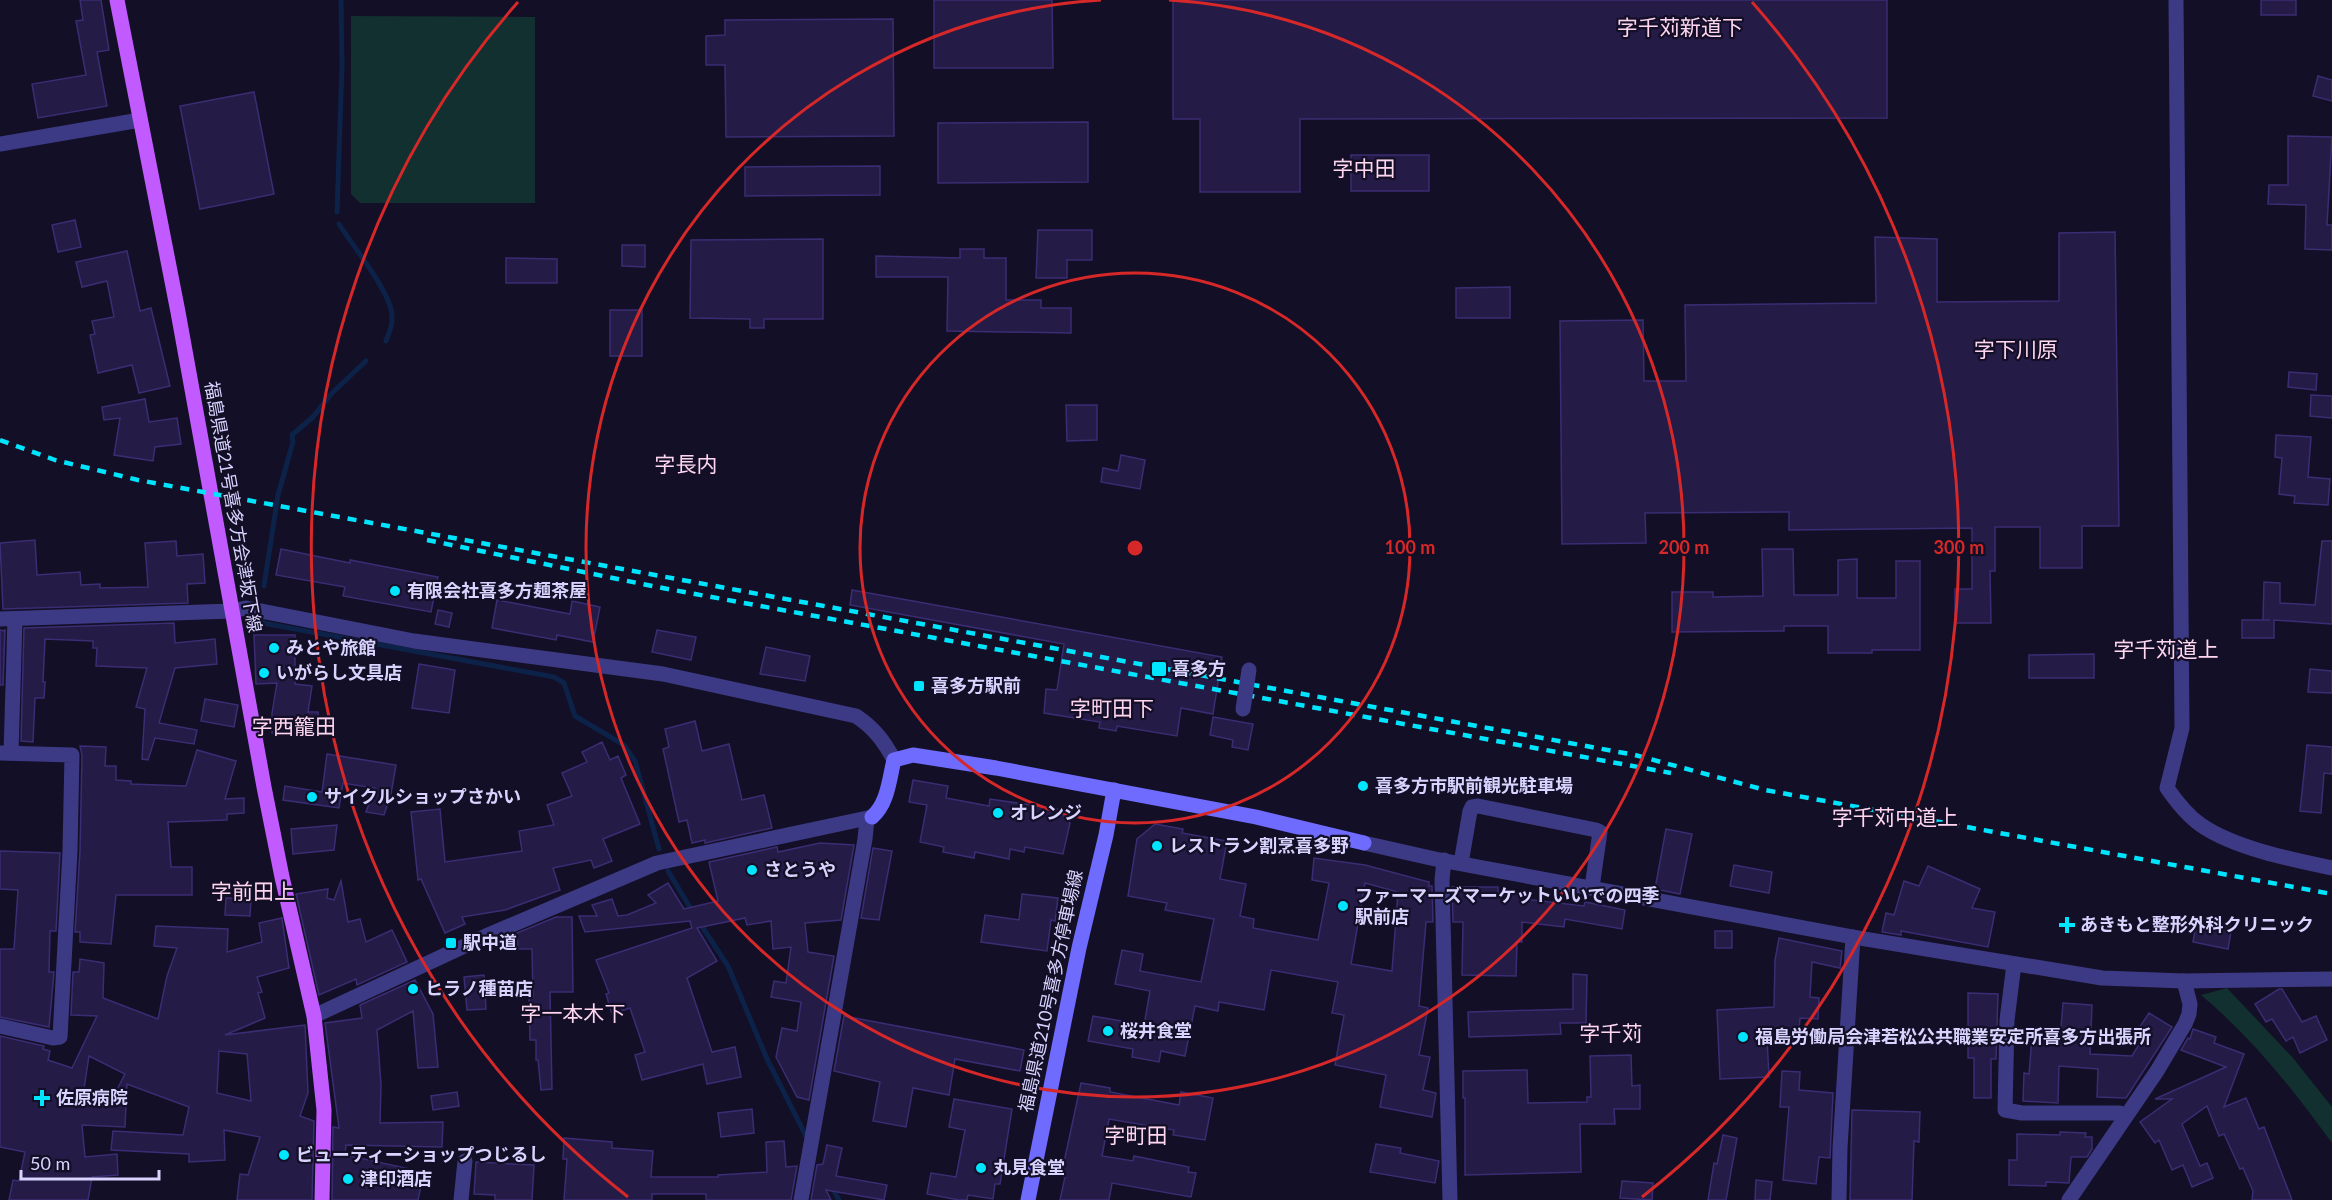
<svg xmlns="http://www.w3.org/2000/svg" width="2332" height="1200" viewBox="0 0 2332 1200" font-family="Lato,'Noto Sans JP',sans-serif">
	<style>
		.green { fill: #12302f }
		.lines { fill: none; stroke-linecap: round; stroke-linejoin: round }
		.stream { stroke: #0c2248; stroke-width: 5 }
		.building { fill: #241b47; stroke: #3b2d73; stroke-width: 1.5; fill-rule: evenodd }
		.street { stroke: #3d3a85; stroke-width: 15 }
		.secondary { stroke: #6f6bff; stroke-width: 15 }
		.primary { stroke: #c25bff; stroke-width: 15 }
		.rail { stroke: #00e5ff; stroke-width: 4.5; stroke-dasharray: 9 8; stroke-linecap: butt }
		.street-bridge { stroke: #3d3a85; stroke-width: 15 }
		.ring { fill: none; stroke: #d62828; stroke-width: 3 }
		.poi-dot { fill: #00e5ff; stroke: #130f26; stroke-width: 2 }
		.labels { text-anchor: middle; stroke-width: 4.5; stroke-linejoin: round; paint-order: stroke }
		.street-label { font-size: 18px; fill: #d9d4ff; stroke: #130f26 }
		.poi-label { font-size: 18px; font-weight: bold; fill: #d9d4ff; stroke: #130f26; text-anchor: start }
		.quarter-label { font-size: 21px; fill: #ffd6f0; stroke: #130f26 }
		.centre { fill: #d62828; stroke: #130f26; stroke-width: 3 }
		.ring-label { font-size: 18px; text-anchor: middle; font-weight: bold; fill: #d62828; stroke: #130f26; stroke-width: 4.5; stroke-linejoin: round; paint-order: stroke }
	</style>
	<rect width="100%" height="100%" fill="#130f26"/>
	<g class="green">
		<path d="M351 16 535 17V203H360L351 194Z"/>
		<path d="M2227 988 2293 1058 2332 1107V1143C2293 1089 2252 1038 2201 995Z"/>
	</g>
	<g class="lines">
		<g class="stream">
			<path d="M337 212 342 65 341 0"/>
			<path d="M339 224C353 246 384 284 391 309 394 321 390 331 386 341"/>
			<path d="M264 586 278 495 293 442 292 435 313 417 331 394 366 361"/>
			<path d="M262 619 263 623 554 677 564 683 575 716 624 745 635 761 659 849"/>
			<path d="M668 871 694 914"/>
			<path d="M699 922 728 966 767 1059 807 1138"/>
			<path d="M831 1186 839 1200"/>
		</g>
	</g>
	<g class="building">
		<path d="M80 0H101L109 50 97 52 107 106 38 118 32 84 86 75 76 21 83 20Z"/>
		<path d="M934 0H1052L1053 68H934Z"/>
		<path d="M1173 0H1887V118L1300 119V192H1200V119H1173Z"/>
		<rect x="2261" y="0" width="35" height="15"/>
		<path d="M893 19 894 136 726 137 725 65H706V36L725 35V20Z"/>
		<path d="M2318 76 2332 80V101L2313 96Z"/>
		<path d="M254 92 274 194 200 209 180 106Z"/>
		<path d="M1088 122V182L938 183V123Z"/>
		<path d="M2288 136 2332 137 2327 225H2332V250L2305 249 2306 205 2268 204 2269 185H2288Z"/>
		<rect x="1351" y="155" width="78" height="36"/>
		<path d="M880 166V195L745 196V167Z"/>
		<path d="M75 220 81 247 58 252 52 225Z"/>
		<path d="M1038 230H1092V260H1067V278H1036Z"/>
		<path d="M2115 232 2119 526H2082V568H2040V527H1995V571H1990L1991 623H1955V589H1972V528L1789 530V512L1645 513 1646 543 1562 544 1560 321 1643 320 1644 381H1686L1685 305 1876 303 1875 237 1937 239V302L2059 301V233Z"/>
		<path d="M823 239V319H764V328H750V319L690 318 691 240Z"/>
		<path d="M622 245H645V267L622 266Z"/>
		<path d="M960 249H984V258H1006V300H1041V308H1071V333L947 331 948 277H876V256L960 258Z"/>
		<path d="M127 251 140 311 151 308 170 386 139 393 132 365 98 373 90 335 95 334 92 321 114 317 107 281 82 287 76 262Z"/>
		<path d="M506 258 557 259V283H506Z"/>
		<path d="M1510 287V318H1456V288Z"/>
		<rect x="610" y="310" width="32" height="46"/>
		<path d="M2289 372 2317 374 2316 390 2288 387Z"/>
		<path d="M2311 395 2332 396V418L2310 416Z"/>
		<path d="M145 399 149 422 177 418 181 444 155 447 153 461 114 455 120 418 104 420 102 407Z"/>
		<path d="M1066 405H1097V440L1067 441Z"/>
		<path d="M2276 435 2311 437 2308 477 2330 479 2328 505 2294 503 2295 496 2279 494 2282 458 2275 457Z"/>
		<path d="M1121 455 1145 460 1140 489 1101 482 1103 468 1118 471Z"/>
		<path d="M35 540 37 575 80 572 81 585 100 584V588L148 587 145 543 176 541 177 556 203 554 205 583 187 584 188 603 3 609 0 543Z"/>
		<path d="M2322 541H2332V624L2274 620V638H2242V620H2270H2263L2264 582 2280 583V603L2315 605Z"/>
		<path d="M281 549 350 563V560L438 577 431 612 343 596 345 587 276 575Z"/>
		<path d="M1762 549H1793L1794 595H1838V560L1857 559V598H1896V561H1920V650H1872V653H1828V626H1784V631L1672 632V592H1713V597L1763 596Z"/>
		<path d="M852 590 1222 657 1213 714 1181 708 1177 736 1117 726 1116 731 1099 728 1100 722 1044 713 1046 689 1057 690 1064 644 850 605Z"/>
		<path d="M497 600 570 614 572 601 600 607 593 642 557 635 556 640 492 628Z"/>
		<path d="M438 610 452 613 449 627 435 624Z"/>
		<path d="M174 623 175 643 215 639 217 664 175 668 159 723 197 730 194 744 155 738 148 760 142 759 145 709 136 707 147 668 96 666 97 648H93V641L45 639 43 682H45L44 698H35L33 742 21 741 24 628Z"/>
		<path d="M5 629 3 685H0V630L5 631Z"/>
		<path d="M657 630 696 637 691 660 652 652Z"/>
		<path d="M254 635H295V684L312 686 308 712H318L319 732 272 733V713L277 683 256 684Z"/>
		<path d="M766 647 810 656 805 681 760 674Z"/>
		<path d="M2094 654V678H2029V655Z"/>
		<path d="M419 664 455 670 449 713 412 708Z"/>
		<path d="M2310 669 2332 671V693L2308 692Z"/>
		<path d="M205 699 238 705 234 727 201 721Z"/>
		<path d="M1213 717 1253 724 1248 750 1232 747 1233 740 1210 735Z"/>
		<path d="M695 721 702 751 729 744 742 800 764 795 772 828 705 843V840L692 843 687 820 679 822 663 749 669 747 665 729Z"/>
		<path d="M602 742 610 760 618 756 626 775 621 778 640 824 603 839 612 861 594 868 591 860 553 868 560 890 505 910 462 917 465 924 445 933 421 879 418 880 411 812 440 809 445 862 522 851 519 831 554 825 547 805 572 796 562 773 587 762 582 752Z"/>
		<path d="M2307 745 2332 747V774L2324 773 2321 813 2300 811Z"/>
		<path d="M80 746 106 747 105 766H116V780L131 781V784L186 786 197 750 236 761 225 799 244 798V813L227 814V820L168 822 171 867H192V895H116L111 944 80 942V932H75L80 851 82 755Z"/>
		<path d="M327 754 396 765 391 794 384 815 366 812 375 788 343 783 339 808 283 800 285 786 322 792Z"/>
		<path d="M913 780 948 786 946 798 989 806 990 799 1058 809 1070 823 1063 854 1025 847 1024 852 1010 849 1009 859 975 852 974 858 943 852 944 847 920 842 927 805 909 802Z"/>
		<path d="M1155 824 1183 829 1182 833 1227 841 1220 879 1246 884 1240 916 1254 919 1253 928 1318 940 1329 883 1312 880 1314 858 1365 865 1429 882V886H1432L1433 922H1426L1419 1006 1428 1008 1419 1055 1430 1057 1423 1090 1436 1093 1432 1117 1380 1107 1386 1075 1335 1065 1344 1015 1332 1013 1338 982 1271 970 1264 1010 1219 1002 1218 1011 1195 1006 1185 1056 1161 1051 1159 1062 1132 1057 1133 1049 1088 1041 1093 1016 1144 1025 1150 991 1115 984 1122 950 1143 954 1140 971 1201 982 1214 919 1165 910 1167 903 1128 896 1137 839ZM1365 883 1398 892 1392 971 1351 964Z"/>
		<path d="M337 825 334 850 293 854 291 829Z"/>
		<path d="M1666 829 1692 834 1680 894 1655 889Z"/>
		<path d="M820 843 854 845 841 920 805 923 808 952 834 956 809 1100 797 1097 776 1057 782 1028 797 1031 801 1002 771 997 774 981 786 983 791 947 773 949 771 921 747 925 745 918 697 928 717 961 687 978 712 1052 735 1047 741 1077 707 1084 703 1064 642 1080 635 1055 645 1052 630 1008 612 1014 606 994 609 993 596 960 692 928 690 921 585 932 579 916H597L592 905 612 899 618 916 627 915 656 903 648 895 668 883 684 909 718 901 709 862 777 847 778 852Z"/>
		<path d="M873 848 892 851 879 920 861 918Z"/>
		<path d="M0 851 60 853 56 931H50L49 972H54L49 1027 0 1017V949H14L18 890 0 889Z"/>
		<path d="M1734 865 1772 872 1769 893 1730 886Z"/>
		<path d="M1928 866 1980 889 1972 908 1995 912 1988 947 1901 931V935L1882 932 1886 913 1894 915 1904 881 1919 886Z"/>
		<path d="M341 881 348 922 360 919 366 942 392 930 407 962 357 985 356 979 319 995 296 894 328 889 327 898 334 900Z"/>
		<path d="M1452 887H1498V893H1523V899L1584 906 1585 902 1625 910 1622 929 1565 919 1564 927 1522 922V942H1517L1516 976 1462 975 1463 922H1453Z"/>
		<path d="M1022 894 1058 898 1055 921 1051 920 1047 951 981 942 985 915 1019 920Z"/>
		<path d="M226 898 251 899 250 916 225 915Z"/>
		<path d="M556 917H572L573 992H550L552 1089 541 1090 538 1060H536V1040H530L529 997 533 996 532 949H518L517 933Z"/>
		<path d="M282 918 289 968 257 977 262 992 258 993 265 1018 225 1035 305 1025 308 1093 300 1116 314 1121 312 1200H237L240 1174 248 1175 260 1137 224 1130 225 1160 189 1162V1154L111 1150 113 1131 183 1135 189 1107 127 1084 125 1127 82 1125 85 1157 117 1154 118 1175 92 1177 88 1200H9L13 1180 19 1181 25 1152 0 1147V1036L44 1046 43 1049 50 1051 48 1060 72 1068 97 1016 71 1015 73 972H79L80 959 104 963 103 998 158 1019 167 976 177 948 154 946 156 926 228 929 227 952 262 942 259 923ZM219 1051 247 1054 251 1101 217 1093ZM89 1056 125 1074 110 1103 82 1102Z"/>
		<path d="M2197 919 2232 926 2228 949 2193 942Z"/>
		<rect x="1715" y="931" width="17" height="17"/>
		<path d="M1779 938 1842 951 1840 968 1812 962 1810 997 1819 998 1818 1019 1800 1018 1798 1041 1767 1038 1769 1077 1720 1079 1717 1010 1774 1007 1775 960Z"/>
		<path d="M1573 974 1587 975 1586 1023H1560L1561 1034 1469 1037 1468 1012 1573 1009Z"/>
		<path d="M484 975 486 1009 467 1010 464 977Z"/>
		<path d="M415 980 433 1014 438 1067 418 1068 413 1011 377 1030 381 1085 380 1123 443 1122 442 1147 346 1145 345 1155 424 1172 418 1200H332L333 1127 339 1128 325 1023 362 1018 360 1005Z"/>
		<path d="M2279 989H2282L2302 1022 2316 1016 2327 1040 2300 1053 2293 1037 2286 1041 2272 1019 2266 1022 2255 1004Z"/>
		<path d="M1968 993 1998 994 1996 1059H1991V1098H1974V1058H1968Z"/>
		<path d="M2063 1003 2092 1005 2090 1054 2132 1056 2146 1033 2139 1028 2149 1013 2172 1027 2126 1098 2097 1097 2098 1069 2059 1066 2058 1103 2023 1101 2024 1073 2029 1074 2032 1038 2060 1041Z"/>
		<path d="M844 1016 1024 1050 1020 1071 955 1059 949 1095 913 1088 906 1127 873 1121 880 1082 834 1071Z"/>
		<path d="M2193 1029 2216 1037 2214 1043 2244 1054 2224 1107 2246 1098 2259 1129 2264 1127 2292 1200H2252L2253 1191 2243 1168 2240 1169 2224 1134 2219 1136 2207 1106 2182 1124 2200 1166 2207 1163 2213 1178 2192 1187 2183 1165 2172 1170 2159 1140 2155 1143 2140 1122 2172 1099H2155L2226 1067 2181 1050 2188 1038 2190 1039Z"/>
		<path d="M1631 1055 1632 1086 1640 1085V1109H1614L1615 1124H1580L1581 1172 1465 1175V1098H1463V1071L1527 1070 1528 1103 1587 1102V1097H1591L1590 1056Z"/>
		<path d="M1782 1071 1800 1072 1799 1090 1833 1093 1830 1158 1819 1157 1816 1184 1783 1180 1789 1107H1780Z"/>
		<path d="M1081 1083 1110 1088V1092L1179 1105 1181 1092 1213 1098 1205 1140 1173 1135 1174 1130 1109 1119 1102 1156 1133 1161 1134 1156 1189 1167 1188 1172 1196 1173 1191 1197 1112 1183 1109 1200H1060L1065 1177 1061 1176Z"/>
		<path d="M457 1092 459 1106 433 1110 431 1096Z"/>
		<path d="M954 1099 1012 1109 1000 1184H995L993 1199 968 1195 967 1200H959L927 1194 931 1173 956 1177 965 1130 949 1127Z"/>
		<path d="M752 1109 754 1133 721 1137 718 1113Z"/>
		<path d="M1852 1110 1920 1112 1919 1142 1914 1141 1912 1200H1850Z"/>
		<path d="M2060 1132 2086 1133 2085 1137H2092V1149L2087 1157H2071L2069 1183 2046 1182V1186L2009 1185V1160H2017V1134L2060 1135Z"/>
		<path d="M1723 1135 1737 1138 1726 1200H1708L1714 1163 1717 1164Z"/>
		<path d="M564 1138 612 1142V1148L653 1151 651 1177H718V1175L767 1172 766 1142 784 1141 786 1167 797 1166 791 1200H706V1194H652V1200H564L567 1159H563Z"/>
		<path d="M1376 1144 1401 1148 1400 1153 1439 1161 1435 1183 1370 1172Z"/>
		<path d="M827 1145 842 1148 836 1176 887 1185 884 1200 826 1190 831 1200H811L817 1165 823 1164Z"/>
		<path d="M476 1162 534 1165 532 1200H495V1195L474 1194Z"/>
		<path d="M1756 1180 1772 1182 1770 1200H1755Z"/>
		<path d="M1622 1181 1653 1183 1652 1200 1620 1198Z"/>
	</g>
	<g class="lines">
		<g class="street">
			<path d="M2176 0 2182 728 2167 788C2176 801 2188 816 2201 825 2234 848 2293 860 2332 868"/>
			<path d="M0 144 140 120"/>
			<path d="M0 619 232 611 246 608 414 641 663 674 856 716C874 728 884 741 894 760"/>
			<path d="M0 753 72 755 70 851 60 1037 53 1038 0 1026"/>
			<path d="M11 753 15 619"/>
			<path d="M1364 843 1435 859 1853 937 2102 978 2184 981 2332 979"/>
			<path d="M1444 860 1442 880 1450 1200"/>
			<path d="M1461 863 1470 811 1472 807 1478 806 1596 830 1600 832 1592 887"/>
			<path d="M2014 964 2007 1020 2005 1110 2022 1113H2120L2125 1117"/>
			<path d="M314 1016 486 936 657 863 872 817"/>
			<path d="M461 1200 465 1161"/>
			<path d="M801 1200 865 839 867 819"/>
			<path d="M1839 1200 1840 1148 1853 937"/>
			<path d="M2069 1200 2157 1071 2185 1024 2189 1014 2190 1004 2184 981"/>
		</g>
		<g class="secondary">
			<path d="M872 817C888 803 889 780 894 760L913 755 996 768 1256 817 1364 843"/>
			<path d="M1028 1200 1079 948 1106 835 1114 790"/>
		</g>
		<path class="primary" d="M117 0 178 312 264 787 282 877 314 1016 324 1110 322 1200"/>
		<g class="rail">
			<path d="M0 440 55 460 138 480 1635 755 1765 790 2332 894"/>
			<path d="M427 540 657 587 1671 773"/>
		</g>
		<path class="street-bridge" d="M1243 709 1249 670"/>
	</g>
	<g class="ring">
		<circle cx="1135" cy="548" r="275"/>
		<path d="M1169 0A549 549 0 1 1 1101 0"/>
		<path d="M628 1197A824 824 0 0 1 518 2M1752 2A824 824 0 0 1 1642 1197"/>
	</g>
	<g class="poi-dot">
		<circle cx="395" cy="591" r="6"/>
		<circle cx="274" cy="648" r="6"/>
		<rect x="1151" y="661" width="16" height="16" rx="3"/>
		<circle cx="264" cy="673" r="6"/>
		<rect x="913" y="680" width="12" height="12" rx="3"/>
		<circle cx="1363" cy="786" r="6"/>
		<circle cx="312" cy="797" r="6"/>
		<circle cx="998" cy="813" r="6"/>
		<circle cx="1157" cy="846" r="6"/>
		<circle cx="752" cy="870" r="6"/>
		<circle cx="1343" cy="906" r="6"/>
		<path d="M2064 916h6v6h6v6h-6v6h-6v-6h-6v-6h6z"/>
		<rect x="445" y="937" width="12" height="12" rx="3"/>
		<circle cx="413" cy="989" r="6"/>
		<circle cx="1108" cy="1031" r="6"/>
		<circle cx="1743" cy="1037" r="6"/>
		<path d="M39 1089h6v6h6v6h-6v6h-6v-6h-6v-6h6z"/>
		<circle cx="284" cy="1155" r="6"/>
		<circle cx="981" cy="1168" r="6"/>
		<circle cx="348" cy="1179" r="6"/>
	</g>
	<g class="labels">
		<g class="street-label">
			<text transform="translate(233 507) rotate(80)" y="6">福島県道21号喜多方会津坂下線</text>
			<text transform="translate(1051 991) rotate(-78)" y="6">福島県道210号喜多方停車場線</text>
		</g>
		<g class="poi-label">
			<text x="407" y="597">有限会社喜多方麺茶屋</text>
			<text x="286" y="654">みとや旅館</text>
			<text x="1172" y="675">喜多方</text>
			<text x="276" y="679">いがらし文具店</text>
			<text x="931" y="692">喜多方駅前</text>
			<text x="1375" y="792">喜多方市駅前観光駐車場</text>
			<text x="324" y="803">サイクルショップさかい</text>
			<text x="1010" y="819">オレンジ</text>
			<text x="1169" y="852">レストラン割烹喜多野</text>
			<text x="764" y="876">さとうや</text>
			<text x="1355" y="902">ファーマーズマーケットいいでの四季<tspan x="1355" dy="21">駅前店</tspan></text>
			<text x="2080" y="931">あきもと整形外科クリニック</text>
			<text x="463" y="949">駅中道</text>
			<text x="425" y="995">ヒラノ種苗店</text>
			<text x="1120" y="1037">桜井食堂</text>
			<text x="1755" y="1043">福島労働局会津若松公共職業安定所喜多方出張所</text>
			<text x="56" y="1104">佐原病院</text>
			<text x="296" y="1161">ビューティーショップつじるし</text>
			<text x="993" y="1174">丸見食堂</text>
			<text x="360" y="1185">津印酒店</text>
		</g>
		<g class="quarter-label">
			<text x="1680" y="35">字千苅新道下</text>
			<text x="1364" y="176">字中田</text>
			<text x="2016" y="357">字下川原</text>
			<text x="686" y="472">字長内</text>
			<text x="2166" y="657">字千苅道上</text>
			<text x="1112" y="716">字町田下</text>
			<text x="294" y="734">字西籠田</text>
			<text x="1895" y="825">字千苅中道上</text>
			<text x="253" y="899">字前田上</text>
			<text x="573" y="1021">字一本木下</text>
			<text x="1611" y="1041">字千苅</text>
			<text x="1136" y="1143">字町田</text>
		</g>
	</g>
	<circle cx="1135" cy="548" r="9" class="centre"/>
	<g class="ring-label">
		<text x="1410" y="554">100 m</text>
		<text x="1684" y="554">200 m</text>
		<text x="1959" y="554">300 m</text>
	</g>
	<path d="M21 1170v9h138v-9" fill="none" stroke="#d9d4ff" stroke-width="3"/>
	<text x="30" y="1170" font-size="18" fill="#d9d4ff" stroke="#130f26" stroke-width="4.5" paint-order="stroke">50 m</text>
</svg>
